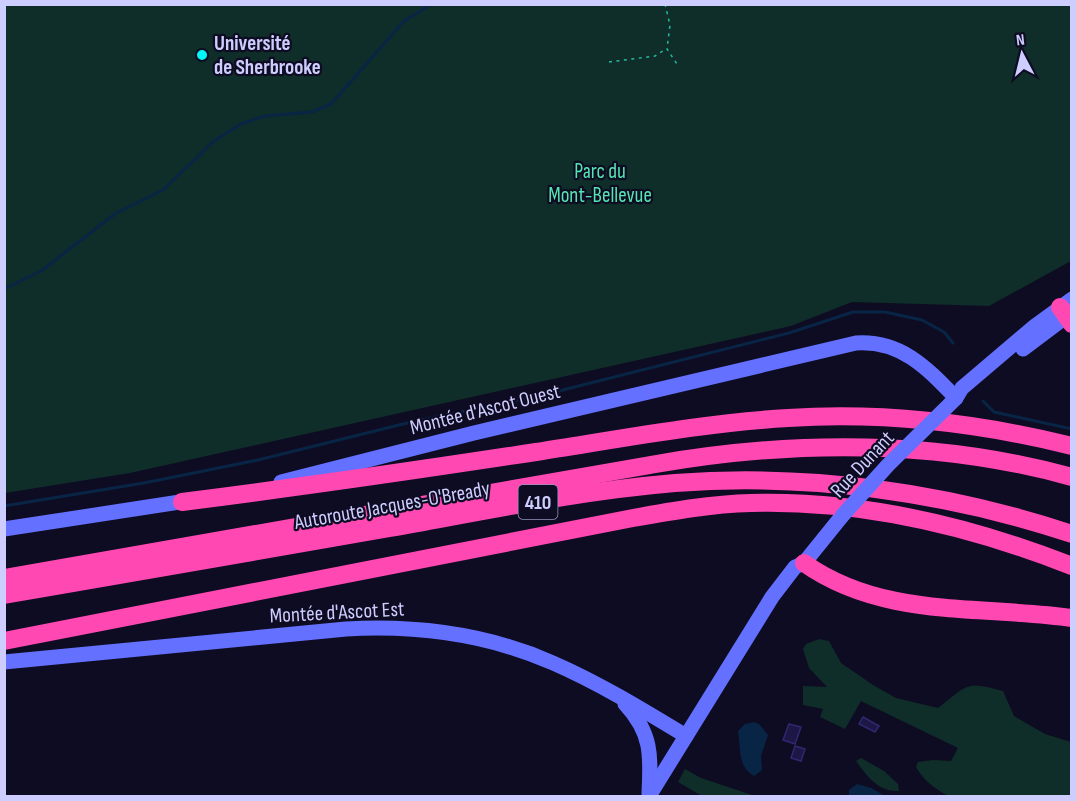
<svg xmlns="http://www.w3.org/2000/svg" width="1076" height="801" viewBox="0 0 1076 801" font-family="'Sofia Sans Condensed',sans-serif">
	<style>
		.green { fill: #0f2d29 }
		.water { fill: #082545 }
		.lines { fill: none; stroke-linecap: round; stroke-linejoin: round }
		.stream { stroke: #082545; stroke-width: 3 }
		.building { fill: #1c1744; stroke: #2f2872; stroke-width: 1.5 }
		.path { stroke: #27b9a2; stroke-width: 1.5; stroke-dasharray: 3 4.5; stroke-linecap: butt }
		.secondary { stroke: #6470ff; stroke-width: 15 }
		.highway { stroke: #ff48b2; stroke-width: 18 }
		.secondary-bridge { stroke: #6470ff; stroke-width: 15 }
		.poi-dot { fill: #00f8f8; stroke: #0e0c22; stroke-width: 2 }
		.labels { text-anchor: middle; stroke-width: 4.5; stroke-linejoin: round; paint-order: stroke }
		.shield { fill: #0e0c22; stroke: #9493bd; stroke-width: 1.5 }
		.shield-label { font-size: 20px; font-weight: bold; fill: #cecdff }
		.poi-label { font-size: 21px; font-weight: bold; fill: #cecdff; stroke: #0e0c22; text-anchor: start }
		.park-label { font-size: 21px; fill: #53e6b2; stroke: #0e0c22 }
		.street-label { font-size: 21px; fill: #cecdff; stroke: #0e0c22 }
	</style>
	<rect width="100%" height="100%" fill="#0e0c22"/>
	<g class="green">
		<path d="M4 5H1071V261L989 306 852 302 791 326 130 473 5 493Z"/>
		<path d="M819 639 829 641 841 663 873 685 896 698 938 708C968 685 965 681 1003 691L1014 716 1045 734 1071 742V796H948C934 788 924 781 916 767L918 762 933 760 951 761 958 748 861 701 845 729 820 717 823 709 803 705V686L827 687 809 668 803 649 806 644Z"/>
		<path d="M861 758 884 771 898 784 899 791C878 792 867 776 856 761Z"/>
		<path d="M685 769 701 778 755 796H702L678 782Z"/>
	</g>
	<g class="water">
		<path d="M754 722 759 724 768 735 761 756 762 770 754 776C737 766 741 748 738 731L745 724Z"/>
		<path d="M857 784 871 788 885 796H849V790Z"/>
	</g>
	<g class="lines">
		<g class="stream">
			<path d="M4 289 41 271 116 213 163 190 214 141 241 124 265 116 312 112 331 104 404 21 432 4"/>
			<path d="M983 401 994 412 1072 429"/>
			<path d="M4 506 144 483 258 460 411 422 535 397 789 333 853 312H885L922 320 944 332 953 343"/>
		</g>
	</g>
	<g class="building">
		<path d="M863 717 879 726 875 732 859 724Z"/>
		<path d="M789 724 801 727 795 744 783 740Z"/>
		<path d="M795 746 805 749 801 761 791 758Z"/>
	</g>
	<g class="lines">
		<g class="path">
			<path d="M665 4 670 25 667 49 679 67"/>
			<path d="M609 62 655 56 666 49"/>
		</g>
		<g class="secondary">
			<path d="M1023 349 1072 312"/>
			<path d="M949 405 956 398 962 388 1035 326 1072 299"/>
			<path d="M281 482 474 433 856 343C901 340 927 368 956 398"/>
			<path d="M4 529 193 500"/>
			<path d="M4 662 346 629C417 625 487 634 553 663 599 683 643 710 686 736"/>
			<path d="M625 704C652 733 651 755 649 793"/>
			<path d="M649 796 772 597 795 567 804 563 842 516"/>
		</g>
		<g class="highway">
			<path d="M1060 307 1072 324"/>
			<path d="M182 502C300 487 418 470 536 452 620 439 704 423 788 418 883 412 979 423 1072 446"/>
			<path d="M804 563C883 619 980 605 1072 618"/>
			<path d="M4 578 656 464C795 440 935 439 1072 477"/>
			<path d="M4 595C133 573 262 550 390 528 485 511 579 491 675 483 809 473 945 492 1072 534"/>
			<path d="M4 641 633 518C672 511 711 504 751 503 860 500 970 526 1072 566"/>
		</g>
		<path class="secondary-bridge" d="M842 516 888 465 947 407"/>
	</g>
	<circle class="poi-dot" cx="202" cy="55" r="6"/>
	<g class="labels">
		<rect class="shield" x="518.5" y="485" width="39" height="34" rx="4.5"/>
		<g class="shield-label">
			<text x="538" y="509">410</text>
		</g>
		<g class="poi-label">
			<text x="214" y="50">Université<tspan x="214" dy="24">de Sherbrooke</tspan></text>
		</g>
		<g class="park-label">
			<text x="600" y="178">Parc du<tspan x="600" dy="24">Mont-Bellevue</tspan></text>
		</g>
		<g class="street-label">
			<text transform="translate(485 409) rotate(-14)" y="7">Montée d'Ascot Ouest</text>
			<text transform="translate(862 464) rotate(-47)" y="7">Rue Dunant</text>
			<text transform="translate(392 505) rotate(-10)" y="7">Autoroute Jacques-O'Bready</text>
			<text transform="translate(337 612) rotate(-3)" y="7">Montée d'Ascot Est</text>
		</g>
	</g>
	<rect width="1076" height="801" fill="none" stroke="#cecdff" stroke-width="12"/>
	<g transform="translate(1022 54) rotate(353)" stroke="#0e0c22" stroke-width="4.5" paint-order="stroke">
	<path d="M0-4.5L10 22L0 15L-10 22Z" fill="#cecdff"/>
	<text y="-9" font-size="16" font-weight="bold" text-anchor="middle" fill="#cecdff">N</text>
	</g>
</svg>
